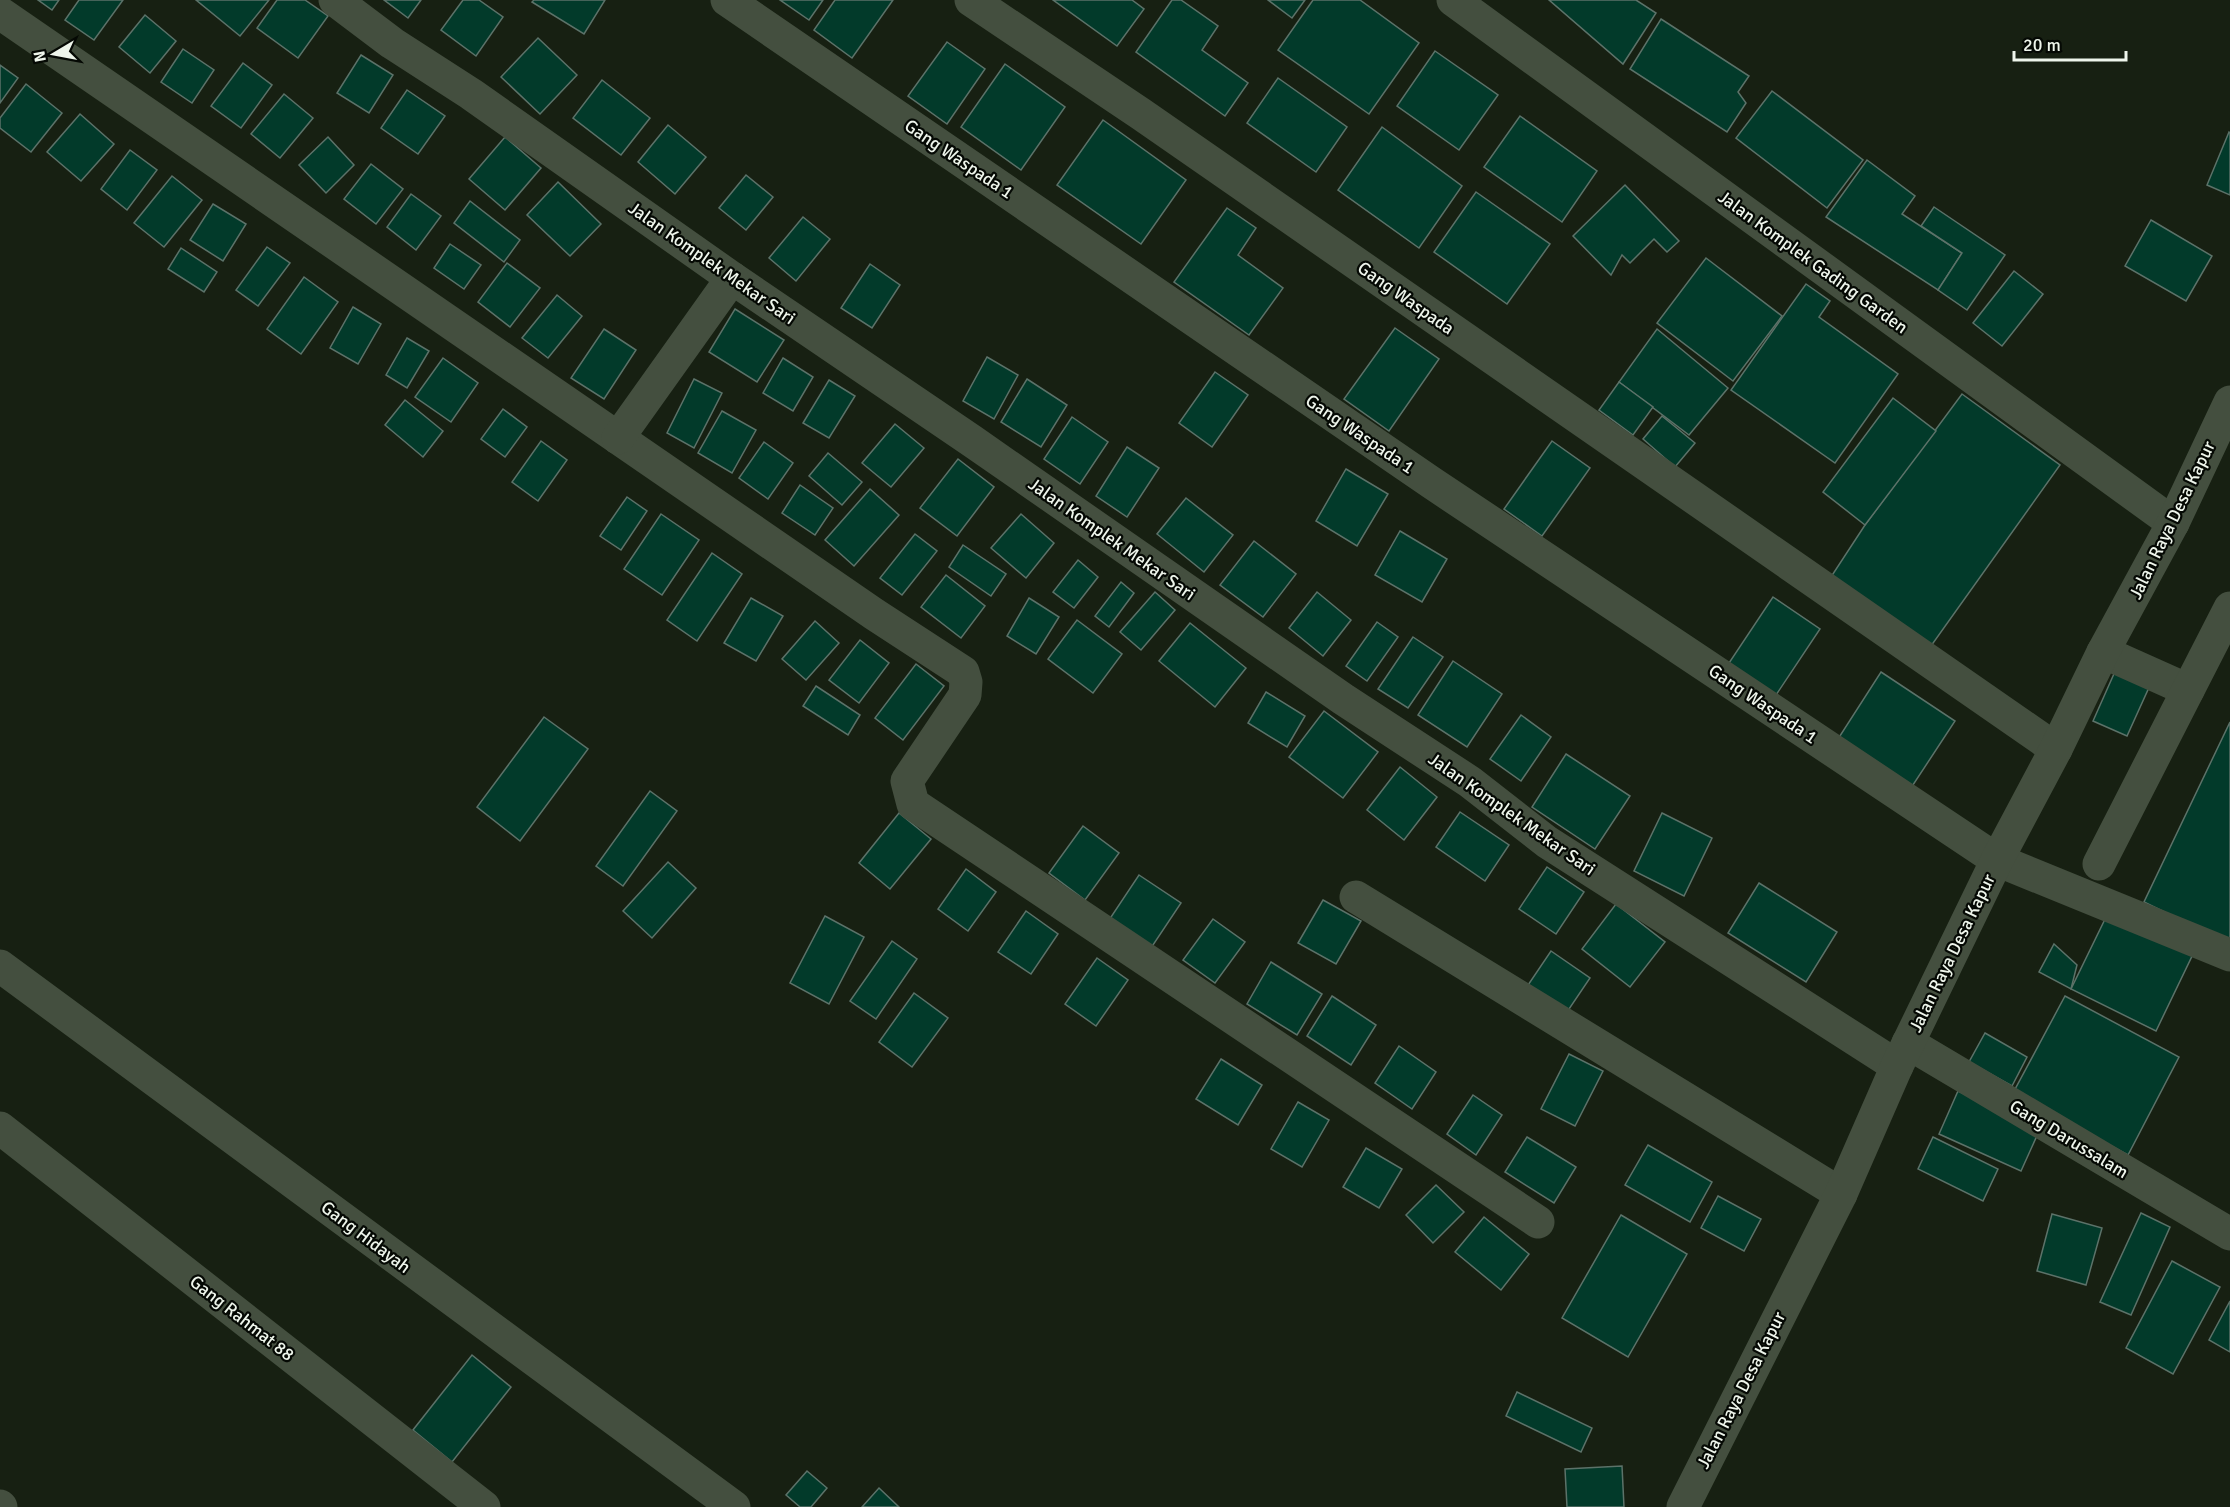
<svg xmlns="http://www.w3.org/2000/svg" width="2230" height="1507" viewBox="0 0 2230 1507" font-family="Signika,sans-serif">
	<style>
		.building { fill: #023a2a; stroke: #5c7269; stroke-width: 1.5 }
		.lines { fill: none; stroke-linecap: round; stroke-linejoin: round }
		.minor { stroke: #444f3f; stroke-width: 33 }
		.labels { text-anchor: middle; stroke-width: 4.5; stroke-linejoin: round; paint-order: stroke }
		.street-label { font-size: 18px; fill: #eef5eb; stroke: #050904 }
	</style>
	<rect width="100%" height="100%" fill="#172012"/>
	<g class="building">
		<path d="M38 0H59L52 10Z"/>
		<path d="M79 0H123L94 40 65 20Z"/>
		<path d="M196 0H269L240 36Z"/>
		<path d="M277 0H305L328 16 298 58 257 28Z"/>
		<path d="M384 0H421L408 18Z"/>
		<path d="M463 0H479L503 17 476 56 441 30Z"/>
		<path d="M534 0H605L584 34 532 2Z"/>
		<path d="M780 0H823L809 20Z"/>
		<path d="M835 0H893L852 58 814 30Z"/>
		<path d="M1053 0H1132L1144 9 1117 46Z"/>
		<path d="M1172 0H1181L1218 26 1202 50 1248 83 1225 116 1136 52Z"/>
		<path d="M1268 0H1305L1292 18Z"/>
		<path d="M1313 0H1360L1419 43 1369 114 1278 50Z"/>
		<path d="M1549 0H1636L1656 13 1623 64Z"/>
		<path d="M145 15 176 41 150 73 119 47Z"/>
		<path d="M1661 19 1749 76 1738 92 1746 103 1727 132 1630 69Z"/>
		<path d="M538 38 577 75 540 114 501 77Z"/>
		<path d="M947 42 985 69 947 124 908 96Z"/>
		<path d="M183 49 214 70 192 103 161 82Z"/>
		<path d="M1435 51 1498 95 1459 150 1397 106Z"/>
		<path d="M361 55 393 75 369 113 337 93Z"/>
		<path d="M243 63 272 85 241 128 211 106Z"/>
		<path d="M1005 64 1065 107 1021 170 961 127Z"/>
		<path d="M0 65 18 78 0 103Z"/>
		<path d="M1278 78 1347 127 1316 172 1247 123Z"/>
		<path d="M602 80 650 118 621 155 573 118Z"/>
		<path d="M26 84 62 113 31 152 0 128V118Z"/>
		<path d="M407 90 445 116 418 154 381 128Z"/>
		<path d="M1772 91 1863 160 1827 208 1736 138Z"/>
		<path d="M284 94 313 118 280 158 251 134Z"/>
		<path d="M80 114 114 144 81 181 47 152Z"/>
		<path d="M1520 116 1597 171 1562 222 1484 167Z"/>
		<path d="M1103 120 1186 180 1141 244 1057 185Z"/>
		<path d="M668 125 706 157 675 194 638 162Z"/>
		<path d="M1382 127 1462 186 1419 248 1338 190Z"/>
		<path d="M2229 132 2230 133V195L2207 185Z"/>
		<path d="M328 137 354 165 326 193 299 165Z"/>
		<path d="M505 137 541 168 505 210 469 179Z"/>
		<path d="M130 150 157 170 127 210 101 189Z"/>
		<path d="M1867 160 1915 196 1902 214 1962 253 1938 290 1826 217Z"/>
		<path d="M371 164 403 189 376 224 344 199Z"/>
		<path d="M746 175 773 197 746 230 719 208Z"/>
		<path d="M172 176 202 200 164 247 134 223Z"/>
		<path d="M558 182 601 224 570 256 527 215Z"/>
		<path d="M1625 185 1679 241 1667 252 1654 239 1630 263 1622 255 1611 275 1573 236Z"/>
		<path d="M1476 192 1550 244 1507 304 1434 252Z"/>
		<path d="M411 194 441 216 416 250 387 227Z"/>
		<path d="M470 201 520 240 504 262 454 223Z"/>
		<path d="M213 204 246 224 223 261 190 240Z"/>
		<path d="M1934 207 2005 255 1967 310 1938 290 1962 253 1921 226Z"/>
		<path d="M1227 208 1256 228 1238 255 1283 288 1249 335 1174 282Z"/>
		<path d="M803 217 830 239 796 281 769 258Z"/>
		<path d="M2151 220 2212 256 2186 301 2125 266Z"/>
		<path d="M450 244 481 265 464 289 434 268Z"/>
		<path d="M267 247 290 263 258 306 236 290Z"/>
		<path d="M181 248 217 272 204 292 168 269Z"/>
		<path d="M1706 258 1782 316 1733 381 1657 323Z"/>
		<path d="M507 263 540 288 510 327 478 302Z"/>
		<path d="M870 264 900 285 872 328 841 308Z"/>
		<path d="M2014 271 2043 294 2002 346 1973 323Z"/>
		<path d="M304 277 338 302 301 354 267 329Z"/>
		<path d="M1806 284 1830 301 1819 317 1898 374 1835 463 1731 390Z"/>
		<path d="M557 295 582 316 548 358 522 338Z"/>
		<path d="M353 307 381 324 358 364 330 348Z"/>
		<path d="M735 309 784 340 757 382 709 352Z"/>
		<path d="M1395 328 1439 359 1389 431 1344 399Z"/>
		<path d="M604 329 636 350 604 399 571 378Z"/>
		<path d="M1657 329 1728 388 1689 435 1619 382Z"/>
		<path d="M407 338 429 351 407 388 386 375Z"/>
		<path d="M987 357 1018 375 994 419 963 401Z"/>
		<path d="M443 358 478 383 451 422 415 397Z"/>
		<path d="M783 358 813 377 793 411 763 393Z"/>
		<path d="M1215 372 1248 395 1212 447 1179 423Z"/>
		<path d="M694 379 722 393 694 448 667 433Z"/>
		<path d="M1027 379 1067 405 1041 447 1001 422Z"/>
		<path d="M829 380 855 396 829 438 803 423Z"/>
		<path d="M1619 382 1653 407 1633 435 1599 410Z"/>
		<path d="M1962 394 2060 465 1926 653 1827 583 1865 525Z"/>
		<path d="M1893 398 1936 431 1865 525 1823 492Z"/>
		<path d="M405 400 443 431 423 457 385 425Z"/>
		<path d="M503 409 527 427 505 457 481 439Z"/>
		<path d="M722 411 756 430 732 473 698 453Z"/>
		<path d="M1662 416 1695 443 1675 467 1643 439Z"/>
		<path d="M1072 417 1108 442 1080 484 1044 459Z"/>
		<path d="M895 424 924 448 891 487 862 463Z"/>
		<path d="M541 441 567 460 538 501 512 482Z"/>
		<path d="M1552 441 1590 468 1542 536 1504 509Z"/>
		<path d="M764 442 793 463 768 499 739 478Z"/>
		<path d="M1127 447 1159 468 1127 517 1096 496Z"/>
		<path d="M828 453 862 482 842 505 809 476Z"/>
		<path d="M958 459 994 487 957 536 920 508Z"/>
		<path d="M1346 469 1388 494 1357 546 1316 521Z"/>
		<path d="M800 485 833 508 815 535 782 513Z"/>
		<path d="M870 489 899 515 854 566 825 540Z"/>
		<path d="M627 497 647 511 621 550 600 536Z"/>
		<path d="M1186 498 1233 535 1204 572 1157 534Z"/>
		<path d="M661 514 699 540 662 595 624 569Z"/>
		<path d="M1021 514 1054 543 1026 578 991 548Z"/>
		<path d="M1400 531 1447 559 1422 602 1375 575Z"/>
		<path d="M915 534 937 551 902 595 880 578Z"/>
		<path d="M1254 541 1296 574 1263 617 1220 585Z"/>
		<path d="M963 545 1006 574 991 596 949 567Z"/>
		<path d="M712 553 742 574 697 641 667 620Z"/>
		<path d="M1078 560 1098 577 1074 608 1053 592Z"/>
		<path d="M946 575 985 606 961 638 921 607Z"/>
		<path d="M1121 582 1134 593 1109 627 1095 616Z"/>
		<path d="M1155 592 1175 610 1141 650 1120 632Z"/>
		<path d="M1317 592 1351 620 1323 656 1289 628Z"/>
		<path d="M1773 597 1820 629 1774 698 1727 666Z"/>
		<path d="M751 598 783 616 756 661 724 643Z"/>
		<path d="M1029 598 1059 617 1036 654 1007 636Z"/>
		<path d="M1077 620 1122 654 1093 693 1048 659Z"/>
		<path d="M815 621 839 643 806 680 782 659Z"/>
		<path d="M1377 622 1398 637 1367 681 1346 666Z"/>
		<path d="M1190 623 1246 668 1215 707 1159 661Z"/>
		<path d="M1413 637 1443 657 1408 708 1378 689Z"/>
		<path d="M860 640 889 663 859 703 829 680Z"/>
		<path d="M1453 661 1502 694 1467 747 1418 715Z"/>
		<path d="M916 664 944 686 903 740 875 718Z"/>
		<path d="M2117 667 2151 683 2127 736 2093 721Z"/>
		<path d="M1881 672 1955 721 1909 791 1836 742Z"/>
		<path d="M816 686 860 715 848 735 803 706Z"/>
		<path d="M1266 692 1305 716 1287 747 1248 723Z"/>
		<path d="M1324 711 1378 752 1343 798 1289 757Z"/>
		<path d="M1521 715 1551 737 1521 781 1490 759Z"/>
		<path d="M544 717 588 749 520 841 477 807Z"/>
		<path d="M2230 722V944L2144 902Z"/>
		<path d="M1566 754 1630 796 1595 849 1532 807Z"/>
		<path d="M1400 767 1437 797 1404 840 1367 810Z"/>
		<path d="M650 791 677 811 623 886 596 866Z"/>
		<path d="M1460 812 1509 845 1485 881 1436 847Z"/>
		<path d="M899 813 931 839 890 889 859 863Z"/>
		<path d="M1662 813 1712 838 1684 896 1634 871Z"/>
		<path d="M1083 826 1119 853 1085 900 1049 873Z"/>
		<path d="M668 862 696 888 652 938 623 911Z"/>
		<path d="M1547 867 1584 892 1556 934 1519 909Z"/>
		<path d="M966 869 996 892 968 931 938 909Z"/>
		<path d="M1139 875 1181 903 1151 948 1109 920Z"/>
		<path d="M1759 883 1837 932 1806 982 1728 933Z"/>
		<path d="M1323 900 1361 921 1336 964 1298 943Z"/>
		<path d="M1616 904 1665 942 1630 987 1582 949Z"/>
		<path d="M1026 911 1058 934 1031 974 998 952Z"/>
		<path d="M2109 911 2194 952 2156 1031 2071 989Z"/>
		<path d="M825 916 864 937 829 1004 790 983Z"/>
		<path d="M1213 919 1245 942 1215 983 1183 960Z"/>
		<path d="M892 941 917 959 876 1019 850 1001Z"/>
		<path d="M2054 944 2077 965 2071 989 2039 972Z"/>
		<path d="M1551 951 1590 978 1565 1015 1526 988Z"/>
		<path d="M1097 958 1128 980 1096 1026 1065 1004Z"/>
		<path d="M1271 962 1322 994 1297 1035 1247 1004Z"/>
		<path d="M914 993 948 1018 912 1067 879 1042Z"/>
		<path d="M1332 996 1376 1025 1351 1065 1307 1036Z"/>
		<path d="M2065 996 2179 1057 2128 1155 2013 1093Z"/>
		<path d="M1985 1033 2027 1057 2012 1086 1969 1062Z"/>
		<path d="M1399 1046 1436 1072 1412 1109 1375 1083Z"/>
		<path d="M1569 1054 1603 1071 1575 1126 1541 1109Z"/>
		<path d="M1221 1059 1262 1085 1238 1125 1196 1099Z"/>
		<path d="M1958 1091 2040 1129 2021 1171 1939 1134Z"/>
		<path d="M1473 1095 1502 1115 1476 1155 1447 1134Z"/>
		<path d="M1298 1102 1329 1120 1302 1167 1271 1149Z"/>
		<path d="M1527 1137 1576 1167 1554 1203 1505 1172Z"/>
		<path d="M1933 1137 1998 1169 1983 1201 1918 1169Z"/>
		<path d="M1648 1145 1712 1182 1690 1222 1625 1185Z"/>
		<path d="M1366 1148 1402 1169 1379 1208 1343 1187Z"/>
		<path d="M1436 1185 1464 1212 1433 1243 1406 1215Z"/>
		<path d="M1718 1196 1761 1219 1744 1251 1701 1228Z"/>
		<path d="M2141 1213 2170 1227 2131 1315 2100 1302Z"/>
		<path d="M2052 1214 2102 1228 2086 1285 2037 1271Z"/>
		<path d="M1621 1215 1687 1254 1628 1357 1562 1318Z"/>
		<path d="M1484 1217 1529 1254 1501 1290 1455 1252Z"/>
		<path d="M2172 1261 2220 1287 2173 1374 2126 1348Z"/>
		<path d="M2230 1301V1352L2209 1340Z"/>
		<path d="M472 1355 511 1387 452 1462 413 1430Z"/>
		<path d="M1517 1392 1592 1428 1581 1452 1506 1416Z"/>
		<path d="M1622 1466 1624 1507H1567L1565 1469Z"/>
		<path d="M807 1471 827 1488 811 1507H800L786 1495Z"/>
		<path d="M879 1488 899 1507H862Z"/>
	</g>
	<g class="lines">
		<g class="minor">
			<path d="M335 0 392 43 471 94 732 278 972 441 1343 699 1470 782 1547 842 1897 1066"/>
			<path d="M727 0 1432 483 1997 860 2230 955"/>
			<path d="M971 0 1141 114 2056 749"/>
			<path d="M1453 0 2173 523"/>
			<path d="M0 13 874 614 963 672 966 682 965 695 907 781 913 804 1538 1222"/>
			<path d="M618 438 732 278"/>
			<path d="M2103 652 2188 690"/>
			<path d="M2099 864 2230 608"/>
			<path d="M1356 897 1841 1194"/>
			<path d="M0 966 734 1507"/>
			<path d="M1908 1043 2230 1234"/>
			<path d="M0 1128 484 1507"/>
			<path d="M0 1506 1 1507"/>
			<path d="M1683 1507 1841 1194 1897 1066 1997 860 2056 749 2103 652 2173 523 2230 402"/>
		</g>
	</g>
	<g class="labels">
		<g class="street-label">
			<text transform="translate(959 159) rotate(34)" y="6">Gang Waspada 1</text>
			<text transform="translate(1813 262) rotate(36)" y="6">Jalan Komplek Gading Garden</text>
			<text transform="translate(712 263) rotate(35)" y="6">Jalan Komplek Mekar Sari</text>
			<text transform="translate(1406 298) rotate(35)" y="6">Gang Waspada</text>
			<text transform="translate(1360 434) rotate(34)" y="6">Gang Waspada 1</text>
			<text transform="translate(2172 520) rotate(-64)" y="6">Jalan Raya Desa Kapur</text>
			<text transform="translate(1112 539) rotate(35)" y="6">Jalan Komplek Mekar Sari</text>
			<text transform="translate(1763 704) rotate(34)" y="6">Gang Waspada 1</text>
			<text transform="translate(1512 814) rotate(35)" y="6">Jalan Komplek Mekar Sari</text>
			<text transform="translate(1952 953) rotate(-64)" y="6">Jalan Raya Desa Kapur</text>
			<text transform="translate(2069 1139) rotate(31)" y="6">Gang Darussalam</text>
			<text transform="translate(366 1237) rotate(37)" y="6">Gang Hidayah</text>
			<text transform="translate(242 1318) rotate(38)" y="6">Gang Rahmat 88</text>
			<text transform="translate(1741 1390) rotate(-63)" y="6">Jalan Raya Desa Kapur</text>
		</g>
	</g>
	<g transform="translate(54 54) rotate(260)" stroke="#050904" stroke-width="4.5" paint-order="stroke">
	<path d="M0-4.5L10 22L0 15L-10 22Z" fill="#eef5eb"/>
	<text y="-9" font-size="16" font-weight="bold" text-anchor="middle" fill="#eef5eb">N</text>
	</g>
	<path d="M2014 51v9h112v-9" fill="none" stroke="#eef5eb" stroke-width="3"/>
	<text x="2023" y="51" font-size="18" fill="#eef5eb" stroke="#050904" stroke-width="4.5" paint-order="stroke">20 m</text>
</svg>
